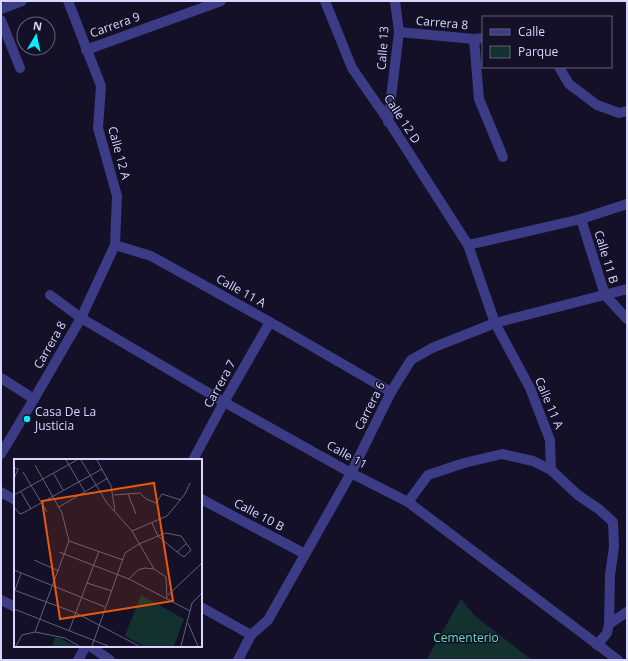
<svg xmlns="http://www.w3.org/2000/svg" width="628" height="661" viewBox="0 0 628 661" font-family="'Open Sans',sans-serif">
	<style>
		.green { fill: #13312f }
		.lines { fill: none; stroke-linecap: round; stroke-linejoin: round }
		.minor { stroke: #3b3b86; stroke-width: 10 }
		.poi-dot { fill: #03eefd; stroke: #131027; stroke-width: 1.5 }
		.labels { text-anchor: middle; stroke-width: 3; stroke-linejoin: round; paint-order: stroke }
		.street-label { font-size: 12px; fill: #d9d6ff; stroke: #131027 }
		.poi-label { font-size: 12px; fill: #d9d6ff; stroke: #131027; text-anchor: start }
		.park-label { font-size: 12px; fill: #61dfbb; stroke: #131027 }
		.inset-road { fill: none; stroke: #625f7d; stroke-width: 1 }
		.view { fill: #e8590c; fill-opacity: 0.15; stroke: #e8590c; stroke-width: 2 }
		.inset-edge { fill: none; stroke: #d9d6ff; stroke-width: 2 }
	</style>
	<rect width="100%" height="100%" fill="#131027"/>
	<path class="green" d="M461 599 475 616 532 660H426Z"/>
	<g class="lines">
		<g class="minor">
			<path d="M325 1 352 68 386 117 468 245 495 323 530 388 550 440 551 470 578 495 600 510 613 522 614 547 610 575 609 624 607 633 597 645"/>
			<path d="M1 9 22 1"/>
			<path d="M1 20 20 68"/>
			<path d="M399 32 474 39 483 38"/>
			<path d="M474 39 479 99 503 157"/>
			<path d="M86 50 221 1"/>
			<path d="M559 67 569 84 597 105 619 113 627 111"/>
			<path d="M388 122 399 32 395 1"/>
			<path d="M581 219 605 295 627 319"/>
			<path d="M115 245 151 256 270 322 391 392"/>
			<path d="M468 245 581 219 627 204"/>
			<path d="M50 295 81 318 224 402 351 473 408 502 618 660"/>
			<path d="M1 378 34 399"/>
			<path d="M1 454 34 399 81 318 115 245 117 196 98 128 101 86 68 1"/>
			<path d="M193 460 224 402 270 322"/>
			<path d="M1 492 15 500"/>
			<path d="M201 499 305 554"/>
			<path d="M408 502 428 475 464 463 502 454 533 461 551 470"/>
			<path d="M1 600 15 607"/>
			<path d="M201 607 251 635"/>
			<path d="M609 624 627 612"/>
			<path d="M90 646 110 660"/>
			<path d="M78 660 86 646"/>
			<path d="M238 660 251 635 268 620 351 473 391 392 411 360 432 348 495 323 627 289"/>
		</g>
	</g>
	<circle class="poi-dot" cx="27" cy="419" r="4"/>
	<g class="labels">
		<g class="street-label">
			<text transform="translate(442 23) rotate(5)" y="4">Carrera 8</text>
			<text transform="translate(115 25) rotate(-20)" y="4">Carrera 9</text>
			<text transform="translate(383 48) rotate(-86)" y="4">Calle 13</text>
			<text transform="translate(402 119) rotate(57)" y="4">Calle 12 D</text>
			<text transform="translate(119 153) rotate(75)" y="4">Calle 12 A</text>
			<text transform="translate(606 257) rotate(73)" y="4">Calle 11 B</text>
			<text transform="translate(241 291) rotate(29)" y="4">Calle 11 A</text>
			<text transform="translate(50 345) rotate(-60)" y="4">Carrera 8</text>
			<text transform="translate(220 384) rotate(-61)" y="4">Carrera 7</text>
			<text transform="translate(549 403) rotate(67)" y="4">Calle 11 A</text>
			<text transform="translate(370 406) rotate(-63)" y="4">Carrera 6</text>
			<text transform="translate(347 455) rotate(29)" y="4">Calle 11</text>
			<text transform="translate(259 515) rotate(28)" y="4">Calle 10 B</text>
		</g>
		<g class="poi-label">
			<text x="35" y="416">Casa De La<tspan x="35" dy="14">Justicia</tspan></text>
		</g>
		<g class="park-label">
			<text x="466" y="642">Cementerio</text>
		</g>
	</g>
	<g transform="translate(14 459)">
		<rect width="188" height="188" fill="#131027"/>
		<path d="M127 136 170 160 160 187H129L111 177ZM41 177 62 187H38Z" fill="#13312f"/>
		<path class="inset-road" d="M52 1 71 33M67 1 93 44 118 72 140 110 152 118 153 140M83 1 97 27 101 52M21 6 48 54 55 82 21 173M0 9 4 10 0 20M9 13 33 53M40 15 49 31M7 33 17 50M114 35 122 55M0 36 63 1M100 36 126 34 132 40 142 44 148 35 167 41M0 48 6 55 9 54 88 10M45 48 94 19M118 72 153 57 171 35 176 24M55 82 109 101M45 93 115 120 176 152M163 93 173 84M20 101 45 112M0 111 91 148M115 120 124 111 131 109 140 110M73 124 98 132M0 131 62 154 125 187M0 134 7 114M154 136 188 104M0 150 94 187M174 164 184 187M55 172 85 92M2 187 8 176 21 173 51 179 65 187M78 187 111 94 125 85 144 77 152 74 167 77 177 91 170 98 163 93 144 77 138 64M167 187 178 144 188 134"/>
		<path class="view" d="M140 24 159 142 46 160 28 42Z"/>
		<rect width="188" height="188" class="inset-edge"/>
	</g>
	<rect width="628" height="661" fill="none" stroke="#d9d6ff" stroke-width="4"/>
	<rect x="482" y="16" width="130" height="52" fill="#131027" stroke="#625f7d"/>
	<rect x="490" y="29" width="20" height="6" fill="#3b3b86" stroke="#625f7d"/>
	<text x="518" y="36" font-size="12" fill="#d9d6ff">Calle</text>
	<rect x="490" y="46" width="20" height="12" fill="#13312f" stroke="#625f7d"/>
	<text x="518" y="56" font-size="12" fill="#d9d6ff">Parque</text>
	<g transform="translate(36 36) rotate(9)"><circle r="19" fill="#131027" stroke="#625f7d"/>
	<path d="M0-3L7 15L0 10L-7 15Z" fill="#03eefd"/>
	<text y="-6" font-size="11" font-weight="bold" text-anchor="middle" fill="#d9d6ff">N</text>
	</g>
</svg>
